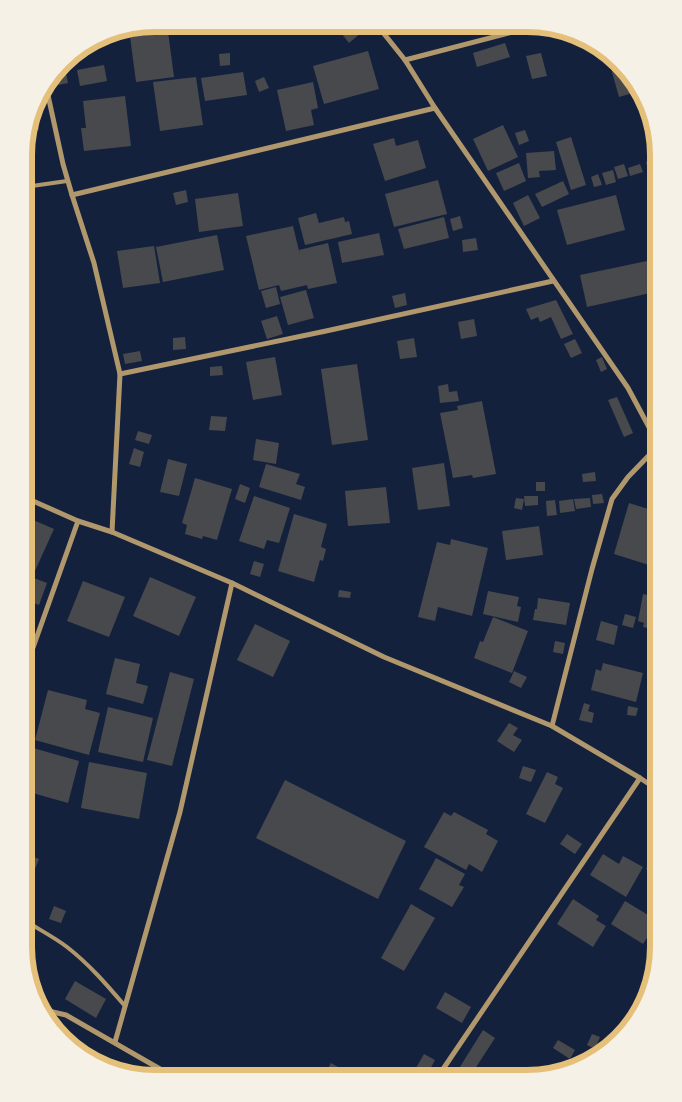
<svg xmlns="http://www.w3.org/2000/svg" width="682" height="1102" viewBox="0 0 682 1102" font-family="'Roboto Serif',serif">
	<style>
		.building { fill: #48494c }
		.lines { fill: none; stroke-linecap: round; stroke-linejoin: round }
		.service { stroke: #b1986c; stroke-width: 4 }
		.minor { stroke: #b1986c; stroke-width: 5 }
		.rim { fill: none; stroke: #e5c07b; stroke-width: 6 }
	</style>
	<rect width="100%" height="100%" fill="#14213d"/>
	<g class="building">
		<path d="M156 24H167L174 77 136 82 129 29Z"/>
		<path d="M335 25H357L362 32 349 43Z"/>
		<path d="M422 25 449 26 424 32Z"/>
		<path d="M505 43 510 57 477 67 473 53Z"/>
		<path d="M368 51 379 89 324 104 313 66Z"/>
		<path d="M230 53V65L220 66 219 54Z"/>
		<path d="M541 53 547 76 532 79 526 56Z"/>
		<path d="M64 63 68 83 53 86 52 79Z"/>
		<path d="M618 63 625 73 626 78 628 77 634 86 636 92 619 97 610 65Z"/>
		<path d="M104 65 107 81 80 86 77 70Z"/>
		<path d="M243 72 247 95 205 101 201 78Z"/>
		<path d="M196 77 203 125 160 131 153 82Z"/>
		<path d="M264 77 269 88 259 92 255 81Z"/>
		<path d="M313 82 318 108 311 110 314 125 286 131 277 90Z"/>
		<path d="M125 96 131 146 84 151 81 128H86L83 101Z"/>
		<path d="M36 102 39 130 27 132 29 125Z"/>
		<path d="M503 125 518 157 488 171 473 139Z"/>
		<path d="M525 130 529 141 519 145 515 133Z"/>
		<path d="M571 137 586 185 571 190 556 142Z"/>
		<path d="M394 138 396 146 418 140 426 168 385 181 373 144Z"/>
		<path d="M554 151 556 170 539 171 540 177 528 178 526 153Z"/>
		<path d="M657 159 658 167 648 170 646 162Z"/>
		<path d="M519 163 526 181 504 191 496 173Z"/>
		<path d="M624 164 628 176 618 179 614 167Z"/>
		<path d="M640 164 643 172 630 176 628 168Z"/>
		<path d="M613 170 616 182 606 185 602 173Z"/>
		<path d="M598 174 602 185 594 187 591 177Z"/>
		<path d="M438 180 447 214 394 227 385 194Z"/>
		<path d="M563 181 569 194 542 207 535 194Z"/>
		<path d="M186 190 188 202 176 205 173 193Z"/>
		<path d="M238 193 243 226 199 232 195 199Z"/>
		<path d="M528 195 540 218 524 226 513 203Z"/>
		<path d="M616 195 625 230 567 245 557 210Z"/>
		<path d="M316 213 319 223 344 217 345 222 349 221 352 234 305 245 298 218Z"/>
		<path d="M460 216 463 228 453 231 450 219Z"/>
		<path d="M444 217 449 238 404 249 398 229Z"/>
		<path d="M293 226 300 255 299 250 328 243 337 283 308 289 307 285 281 291 279 285 259 290 246 236Z"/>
		<path d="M379 233 384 255 342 263 338 242Z"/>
		<path d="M217 235 224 270 163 282 156 247Z"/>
		<path d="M476 238 478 250 463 252 462 240Z"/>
		<path d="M154 246 160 283 123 288 117 251Z"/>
		<path d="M647 261 655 292 587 307 580 275Z"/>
		<path d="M276 287 280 304 266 308 261 291Z"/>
		<path d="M306 290 314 318 288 325 280 297Z"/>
		<path d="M405 293 407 305 395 308 392 296Z"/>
		<path d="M556 300 573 334 561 339 551 317 540 322 538 317 531 320 526 309Z"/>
		<path d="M277 316 283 334 267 339 261 321Z"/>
		<path d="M474 319 477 336 461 339 458 322Z"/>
		<path d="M185 337 186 349 173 350V338Z"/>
		<path d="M414 338 417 357 400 359 397 341Z"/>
		<path d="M575 339 582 353 571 358 564 344Z"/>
		<path d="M140 351 142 361 125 364 123 354Z"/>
		<path d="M275 357 282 395 253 400 246 362Z"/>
		<path d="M602 357 607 369 601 372 596 360Z"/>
		<path d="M357 364 368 440 332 445 321 369Z"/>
		<path d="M222 366 223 375 210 376V367Z"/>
		<path d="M448 384 449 392 457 391 459 401 440 403 438 386Z"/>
		<path d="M617 397 633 433 624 437 608 400Z"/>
		<path d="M482 401 496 474 473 478 472 475 453 478 440 413 458 410 457 406Z"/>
		<path d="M211 416 227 417 225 431 209 430Z"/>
		<path d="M138 431 152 435 149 444 135 440Z"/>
		<path d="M256 439 279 443 276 464 253 460Z"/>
		<path d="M134 448 144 452 140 467 129 464Z"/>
		<path d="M168 459 187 464 179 496 160 492Z"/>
		<path d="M444 463 450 506 418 510 412 468Z"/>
		<path d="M266 464 300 474 296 484 305 487 301 500 259 487Z"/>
		<path d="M656 468 658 470V486L656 487 647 476Z"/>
		<path d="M595 472 596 481 583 482 582 474Z"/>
		<path d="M195 478 232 489 217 540 203 536 202 539 185 534 187 525 182 523Z"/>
		<rect x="536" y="482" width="9" height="9"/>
		<path d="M240 484 250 488 245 503 235 499Z"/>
		<path d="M386 487 390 523 348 526 345 491Z"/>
		<path d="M602 494 604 503 593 504 592 495Z"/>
		<path d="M254 496 290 508 279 543 267 540 264 549 239 541Z"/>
		<path d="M524 496H538V505L525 506Z"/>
		<path d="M516 498 524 499 522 510 514 508Z"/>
		<path d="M590 498 591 507 576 509 574 499Z"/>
		<path d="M573 499 575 511 560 513 559 501Z"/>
		<path d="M555 500 557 515 547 516 546 501Z"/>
		<path d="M629 503 658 512V543L652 566 614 554Z"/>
		<path d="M294 514 327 524 321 547 326 549 323 561 320 560 314 582 278 571Z"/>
		<path d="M24 516 54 529 34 573 24 569Z"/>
		<path d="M539 526 543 555 506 560 502 531Z"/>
		<path d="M451 539 488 548 472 616 438 607 435 621 418 617 437 542 450 545Z"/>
		<path d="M254 561 264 564 260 577 250 574Z"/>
		<path d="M26 575 47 583 39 605 24 599V579Z"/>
		<path d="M150 577 196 597 179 636 133 616Z"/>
		<path d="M83 581 125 597 109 637 67 621Z"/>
		<path d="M339 590 351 592 350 598 338 597Z"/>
		<path d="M488 591 519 597 517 606 521 607 518 622 483 614Z"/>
		<path d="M643 594 658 597V630L643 627 644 623 638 621Z"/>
		<path d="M538 598 570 603 566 625 533 620 535 609H537Z"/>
		<path d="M625 614 636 617 633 628 622 625Z"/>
		<path d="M493 617 528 631 512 673 474 658 480 641 483 642Z"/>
		<path d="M601 621 618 626 614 645 596 640Z"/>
		<path d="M255 624 290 641 273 677 237 660Z"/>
		<path d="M24 629 31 632 24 650Z"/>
		<path d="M555 641 565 643 563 654 553 652Z"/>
		<path d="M115 658 140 664 136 683 148 686 143 704 106 694Z"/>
		<path d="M603 663 643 673 636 702 591 690 596 669 601 671Z"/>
		<path d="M514 671 527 677 521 688 509 682Z"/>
		<path d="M170 672 194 679 172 766 147 760Z"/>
		<path d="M48 690 87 700 85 709 100 713 89 755 35 740Z"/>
		<path d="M584 703 590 705 588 711 594 713 592 723 579 720Z"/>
		<path d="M628 706 638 708 636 716 627 715Z"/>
		<path d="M108 707 153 718 143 762 98 752Z"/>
		<path d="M509 723 518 728 513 735 522 740 514 752 497 741Z"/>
		<path d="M33 748 79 761 68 803 29 792 34 777 26 774Z"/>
		<path d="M89 762 147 773 139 819 81 808Z"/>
		<path d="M523 766 536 770 531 782 519 778Z"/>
		<path d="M547 772 558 777 555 784 563 788 545 823 526 814Z"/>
		<path d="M285 780 406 841 378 899 256 838Z"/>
		<path d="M444 812 451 816 454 812 488 830 486 834 498 841 482 872 469 864 466 870 424 847Z"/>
		<path d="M567 834 582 844 575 854 560 844Z"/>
		<path d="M24 853 39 859 24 897Z"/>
		<path d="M603 854 619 864 623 856 643 867 626 897 590 875Z"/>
		<path d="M436 858 465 874 459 885 464 887 452 907 419 889Z"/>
		<path d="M651 861 658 864V873L657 875 646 869Z"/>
		<path d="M573 899 599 916 596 920 606 926 593 947 557 924Z"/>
		<path d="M625 901 658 921 643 944 611 924Z"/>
		<path d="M411 904 435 918 404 971 381 958Z"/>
		<path d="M54 906 66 911 61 923 49 919Z"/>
		<path d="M75 981 106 999 96 1018 65 999Z"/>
		<path d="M445 992 471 1007 462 1023 436 1008Z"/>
		<path d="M483 1030 495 1038 469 1078H453Z"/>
		<path d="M592 1034 600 1037 595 1049 587 1045Z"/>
		<path d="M558 1040 575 1050 570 1059 553 1048Z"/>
		<path d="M91 1052 119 1067 118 1069 89 1057Z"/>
		<path d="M424 1054 435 1060 427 1075 416 1068Z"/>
		<path d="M331 1063 357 1078H323Z"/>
	</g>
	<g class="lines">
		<g class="service">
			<path d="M25 187 67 181"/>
			<path d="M24 920C38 929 54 937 67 947 89 964 107 985 125 1006"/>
		</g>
		<g class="minor">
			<path d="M377 25 405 60 435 108 628 388 658 444"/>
			<path d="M405 60 536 26"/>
			<path d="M46 86 63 164 72 195 435 108"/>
			<path d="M72 195 94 263 120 374 112 532"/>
			<path d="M120 374 326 331 553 281"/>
			<path d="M24 497 78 521 112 532 232 583 384 657 552 726 640 778 658 790"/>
			<path d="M24 673 78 521"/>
			<path d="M552 726 592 569 612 499 628 477 658 446"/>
			<path d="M44 1010 66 1015 174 1077"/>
			<path d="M115 1042 180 812 232 583"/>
			<path d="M437 1078 640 778"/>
		</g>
	</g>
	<path d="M0 0H682V1102H0ZM155 32H527A123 123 0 0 1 650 155V947A123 123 0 0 1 527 1070H155A123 123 0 0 1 32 947V155A123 123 0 0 1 155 32Z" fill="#f6f1e7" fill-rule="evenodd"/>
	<path class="rim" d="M155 32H527A123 123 0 0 1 650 155V947A123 123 0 0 1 527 1070H155A123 123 0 0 1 32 947V155A123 123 0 0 1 155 32Z"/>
</svg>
